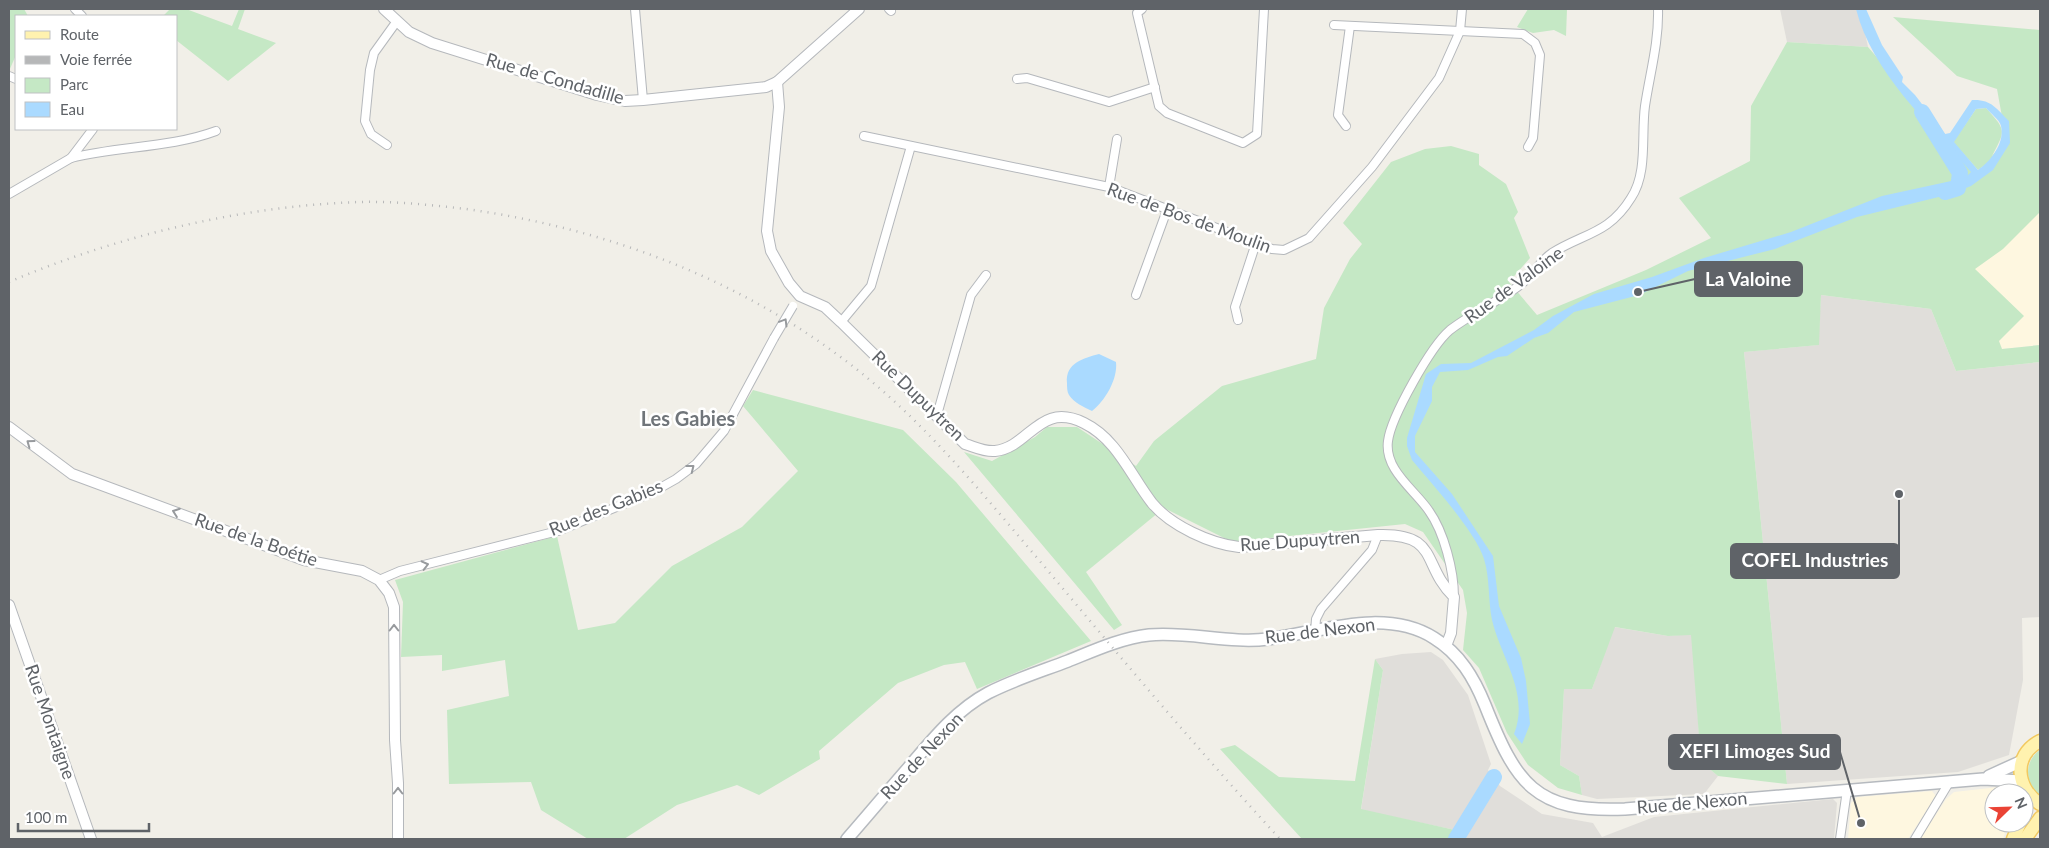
<svg xmlns="http://www.w3.org/2000/svg" width="2049" height="848" viewBox="0 0 2049 848" font-family="Lato,sans-serif">
	<style>
		.commercial { fill: #fef7e0 }
		.industrial { fill: #e0deda }
		.green { fill: #c5e8c5 }
		.water { fill: #aadaff; fill-rule: evenodd }
		.lines { fill: none; stroke-linecap: round; stroke-linejoin: round }
		.river { stroke: #aadaff; stroke-width: 16 }
		.minor-casing { stroke: #b5b8bc; stroke-width: 10 }
		.tertiary-casing { stroke: #b5b8bc; stroke-width: 12 }
		.secondary-casing { stroke: #b6babf; stroke-width: 14 }
		.primary-casing { stroke: #f2c960; stroke-width: 15 }
		.minor { stroke: #fff; stroke-width: 8 }
		.tertiary { stroke: #fff; stroke-width: 10 }
		.secondary { stroke: #fff; stroke-width: 11 }
		.primary { stroke: #fff2af; stroke-width: 12 }
		.rail { stroke: #b6b7b8; stroke-width: 2.5; stroke-dasharray: 1 6; stroke-linecap: butt }
		.minor-bridge-casing { stroke: #b5b8bc; stroke-width: 10; stroke-linecap: butt }
		.minor-bridge { stroke: #fff; stroke-width: 8 }
		.oneway { stroke: #979a9d }
		.labels { text-anchor: middle; stroke-width: 5; stroke-linejoin: round; paint-order: stroke }
		.street-label { font-size: 18px; fill: #5f6368; stroke: #fff }
		.quarter-label { font-size: 20px; font-weight: bold; fill: #70757a; stroke: #fff }
		.leader { fill: none; stroke: #5f6368; stroke-width: 2 }
		.callout-dot { fill: #5f6368; stroke: #fff; stroke-width: 2 }
		.callout { fill: #5f6368; stroke: #5f6368; stroke-width: 2 }
		.callout-label { font-size: 19px; text-anchor: middle; font-weight: bold; fill: #fff }
	</style>
	<rect width="100%" height="100%" fill="#f1efe8"/>
	<g class="commercial">
		<path d="M2040 201V345L2002 349 1999 367 1947 277Z"/>
		<path d="M1999 787H2009L2016 793H1994V823H2009L2003 839H1920L1946 799 1954 792Z"/>
		<path d="M1932 791 1936 796 1908 839H1848L1851 803 1857 797Z"/>
	</g>
	<g class="industrial">
		<path d="M1780 9H1860L1868 47 1787 42Z"/>
		<path d="M1821 295 1931 309 1956 371 2040 362V617L2022 618 2023 680 2009 755 1958 772 1787 784 1744 352 1818 345Z"/>
		<path d="M1614 627 1668 636 1692 634 1701 762 1718 776 1704 794 1597 799 1582 795 1579 776 1560 765 1564 688 1592 689Z"/>
		<path d="M1431 652 1443 660 1468 695 1491 764 1488 770 1500 786 1542 814 1593 823 1602 837 1654 817 1833 799 1837 803 1834 839H1448L1455 830 1361 810 1383 670 1375 659 1402 654Z"/>
	</g>
	<g class="green">
		<path d="M9 9H24L28 16H16V55L9 71Z"/>
		<path d="M170 9H186L232 26 239 9H245L238 29 276 43 228 81 176 40V16H163Z"/>
		<path d="M1528 9H1567L1566 36 1554 30 1533 33 1517 27Z"/>
		<path d="M1893 17 2040 30V212L2003 249 1975 269 2024 316 1999 341 2002 349 2040 345V362L1956 371 1931 309 1821 295 1819 345 1744 352 1787 784 1718 776 1701 762 1691 635 1668 636 1615 627 1592 689H1564L1560 765 1579 776 1582 795 1558 788 1528 765 1507 733 1479 668 1463 650 1467 613 1463 590 1423 532 1405 524 1232 542 1164 508 1086 572 1122 625 1114 630 964 452 992 461 1035 437 1047 427H1077L1136 466 1154 441 1222 386 1316 359 1324 308 1350 259 1362 244 1343 223 1391 162 1425 149 1451 146 1479 154V165L1506 184 1518 212 1514 218 1530 258 1509 282 1537 315 1646 270 1711 238 1679 198 1750 161 1751 106 1787 42 1868 47 1978 175 1985 165 1978 170 1953 142 1976 109 1986 108C2006 130 2006 130 1992 156L2006 139 1997 89 1957 76Z"/>
		<path d="M753 390 903 430 956 482 1091 641 977 689 965 662 944 665 898 683 819 751 820 759 759 795 737 785 677 805 624 839H588L541 810 531 782 449 784 447 710 509 696 505 660 442 671V655L401 657 403 602 395 580 557 536 578 630 615 623 672 566 742 527 798 471 743 406Z"/>
		<path d="M1375 659 1383 670 1361 809 1455 830 1448 839H1302L1220 749 1235 745 1279 777 1355 781Z"/>
		<path d="M2040 750V795C2024 784 2024 761 2040 750Z"/>
	</g>
	<g class="water">
		<path d="M1856 9H1866L1882 45 1903 77 1902 82 1915 95 1945 134 1950 133 1972 100C1991 99 1996 108 2009 121L2010 143 1993 170 1971 186 1951 194 1857 217 1775 249 1688 271 1639 295 1574 312 1548 333 1534 338 1507 356 1498 357 1468 370 1440 372 1432 387V401L1415 436V452L1452 494 1493 556 1499 606 1521 658 1526 681 1530 724 1522 744 1514 734C1530 693 1501 658 1492 620 1488 600 1490 578 1484 559 1476 532 1431 483 1412 460L1407 446V438L1426 374 1441 364 1471 363 1534 330 1553 316 1594 294 1652 277 1704 258 1791 232 1882 196 1965 178 1971 172C1929 123 1872 73 1856 9ZM1986 108C1990 113 2000 120 2001 126 2005 143 1991 161 1978 170L1954 142 1976 109Z"/>
		<path d="M1099 354 1116 362C1118 379 1105 401 1092 411 1084 407 1074 403 1069 395 1067 392 1067 387 1067 383 1065 363 1084 358 1099 354Z"/>
		<path d="M1468 818 1474 821 1462 838 1452 839 1455 830Z"/>
	</g>
	<g class="lines">
		<g class="river">
			<path d="M1922 112 1960 173 1958 188 1945 192"/>
			<path d="M1456 839 1494 777"/>
		</g>
		<defs>
			<g id="minor">
				<path d="M75 9 82 16"/>
				<path d="M635 9 643 100"/>
				<path d="M889 9 891 11"/>
				<path d="M1142 9 1137 13 1159 106 1167 113 1243 143 1257 134 1264 9"/>
				<path d="M1334 25 1523 34 1535 43 1540 55 1533 138 1528 147"/>
				<path d="M9 76 16 79"/>
				<path d="M1017 79 1027 78 1109 102 1155 87"/>
				<path d="M1346 126 1338 115 1350 26"/>
				<path d="M864 136 1109 187 1272 249 1284 250 1309 238 1372 167 1439 78 1460 31 1462 9"/>
				<path d="M387 145 371 134 365 121 370 70 374 53 397 21"/>
				<path d="M71 158C119 146 170 148 216 131"/>
				<path d="M1109 187 1117 139"/>
				<path d="M9 194 71 158 93 129"/>
				<path d="M1136 295 1167 210"/>
				<path d="M1238 320 1235 307 1256 243"/>
				<path d="M841 322 871 286 911 146"/>
				<path d="M937 415 971 295 986 275"/>
				<path d="M379 580 400 571 558 531 653 492 676 479 696 464 724 431 774 338"/>
				<path d="M1454 597C1454 571 1444 532 1429 511 1415 490 1384 470 1388 441 1391 417 1431 346 1450 330 1472 313 1498 302 1520 285 1532 276 1540 261 1552 253 1584 233 1609 234 1631 198 1648 173 1641 135 1645 106 1650 73 1659 42 1658 9"/>
				<path d="M1315 632 1316 619 1321 609 1372 550 1378 535"/>
				<path d="M1840 839 1847 790"/>
				<path d="M1915 839 1950 781"/>
			</g>
			<g id="tertiary">
				<path d="M384 9 409 32 432 43 597 95 625 101 643 100 766 87 777 82 859 9"/>
				<path d="M777 82 779 107 767 231 771 251 789 283 800 296 825 307 841 322 965 444C975 447 984 452 995 451 1030 447 1039 401 1084 423 1117 439 1131 476 1152 503 1171 526 1211 544 1239 547L1378 535C1440 533 1421 565 1454 597L1451 633 1446 646"/>
				<path d="M9 427 72 474 304 560 362 571 379 580 389 593 394 607 395 740 398 783V839"/>
				<path d="M9 605 91 839"/>
			</g>
			<g id="secondary">
				<path d="M1989 776 2022 761"/>
				<path d="M847 839C868 815 888 791 909 767 932 740 956 710 988 693 1013 680 1042 671 1068 661 1093 651 1121 638 1149 635 1187 631 1230 644 1268 639 1320 632 1385 607 1434 638 1460 654 1474 678 1485 705 1516 783 1534 813 1625 809L1983 779 2022 781"/>
			</g>
			<g id="primary">
				<path d="M2040 741C2012 756 2016 788 2040 804"/>
				<path d="M2024 812 2025 790"/>
				<path d="M2013 839 2020 823"/>
				<path d="M2025 839 2040 818"/>
			</g>
		</defs>
		<use href="#minor" class="minor-casing"/>
		<use href="#tertiary" class="tertiary-casing"/>
		<use href="#secondary" class="secondary-casing"/>
		<use href="#primary" class="primary-casing"/>
		<use href="#minor" class="minor"/>
		<use href="#tertiary" class="tertiary"/>
		<use href="#secondary" class="secondary"/>
		<use href="#primary" class="primary"/>
		<path class="rail" d="M9 282C117 236 241 206 359 202 395 201 431 205 466 209 617 230 761 287 877 386 939 439 991 504 1044 566 1121 658 1199 751 1280 839"/>
		<defs>
			<path id="minor-bridge" d="M774 338 793 306"/>
		</defs>
		<use href="#minor-bridge" class="minor-bridge-casing"/>
		<use href="#minor-bridge" class="minor-bridge"/>
	</g>
	<defs><path id="oneway-chevron" d="M-2-3.5L2.5 0L-2 3.5" fill="none" stroke-width="1.6" stroke-linecap="round" stroke-linejoin="round" transform="scale(1.25)"/></defs>
	<g class="oneway">
		<use href="#oneway-chevron" transform="translate(784 322) rotate(-59)"/>
		<use href="#oneway-chevron" transform="translate(30 443) rotate(-144)"/>
		<use href="#oneway-chevron" transform="translate(691 468) rotate(-38)"/>
		<use href="#oneway-chevron" transform="translate(176 512) rotate(-160)"/>
		<use href="#oneway-chevron" transform="translate(425 565) rotate(-14)"/>
		<use href="#oneway-chevron" transform="translate(394 628) rotate(-90)"/>
		<use href="#oneway-chevron" transform="translate(398 791) rotate(-90)"/>
	</g>
	<g class="labels">
		<g class="street-label">
			<text transform="translate(555 79) rotate(16)" y="6">Rue de Condadille</text>
			<text transform="translate(1189 218) rotate(20)" y="6">Rue de Bos de Moulin</text>
			<text transform="translate(1514 285) rotate(-36)" y="6">Rue de Valoine</text>
			<text transform="translate(918 396) rotate(44)" y="6">Rue Dupuytren</text>
			<text transform="translate(606 508) rotate(-22)" y="6">Rue des Gabies</text>
			<text transform="translate(256 540) rotate(19)" y="6">Rue de la Boétie</text>
			<text transform="translate(1300 541) rotate(-4)" y="6">Rue Dupuytren</text>
			<text transform="translate(1320 631) rotate(-7)" y="6">Rue de Nexon</text>
			<text transform="translate(50 722) rotate(71)" y="6">Rue Montaigne</text>
			<text transform="translate(922 756) rotate(-47)" y="6">Rue de Nexon</text>
			<text transform="translate(1692 803) rotate(-5)" y="6">Rue de Nexon</text>
		</g>
		<g class="quarter-label">
			<text x="688" y="426">Les Gabies</text>
		</g>
	</g>
	<path class="leader" d="M1638 292L1695 279M1899 494L1899 561M1861 823L1840 752"/>
	<g class="callout-dot">
		<circle cx="1638" cy="292" r="5"/>
		<circle cx="1899" cy="494" r="5"/>
		<circle cx="1861" cy="823" r="5"/>
	</g>
	<g class="callout">
		<rect x="1695" y="262" width="107" height="34" rx="5"/>
		<rect x="1731" y="544" width="168" height="34" rx="5"/>
		<rect x="1669" y="735" width="171" height="34" rx="5"/>
	</g>
	<g class="callout-label">
		<text x="1748" y="286">La Valoine</text>
		<text x="1815" y="567">COFEL Industries</text>
		<text x="1755" y="758">XEFI Limoges Sud</text>
	</g>
	<rect width="2049" height="848" fill="none" stroke="#5f6368" stroke-width="20"/>
	<rect x="15" y="15" width="162" height="115" fill="#ffffff" stroke="#bfc1c3"/>
	<rect x="25" y="31" width="25" height="8" fill="#fff2af" stroke="#bfc1c3"/>
	<text x="60" y="40" font-size="15" fill="#5f6368">Route</text>
	<rect x="25" y="56" width="25" height="8" fill="#b6b7b8" stroke="#bfc1c3"/>
	<text x="60" y="65" font-size="15" fill="#5f6368">Voie ferrée</text>
	<rect x="25" y="78" width="25" height="15" fill="#c5e8c5" stroke="#bfc1c3"/>
	<text x="60" y="90" font-size="15" fill="#5f6368">Parc</text>
	<rect x="25" y="102" width="25" height="15" fill="#aadaff" stroke="#bfc1c3"/>
	<text x="60" y="115" font-size="15" fill="#5f6368">Eau</text>
	<g transform="translate(2009 808) rotate(67)"><circle r="24" fill="#ffffff" stroke="#bfc1c3"/>
	<path d="M0-4L9 19L0 12L-9 19Z" fill="#ea4335"/>
	<text y="-8" font-size="14" font-weight="bold" text-anchor="middle" fill="#5f6368">N</text>
	</g>
	<path d="M18 823v8h131v-8" fill="none" stroke="#5f6368" stroke-width="2.5"/>
	<text x="25" y="823" font-size="15" fill="#5f6368" stroke="#ffffff" stroke-width="4" paint-order="stroke">100 m</text>
</svg>
